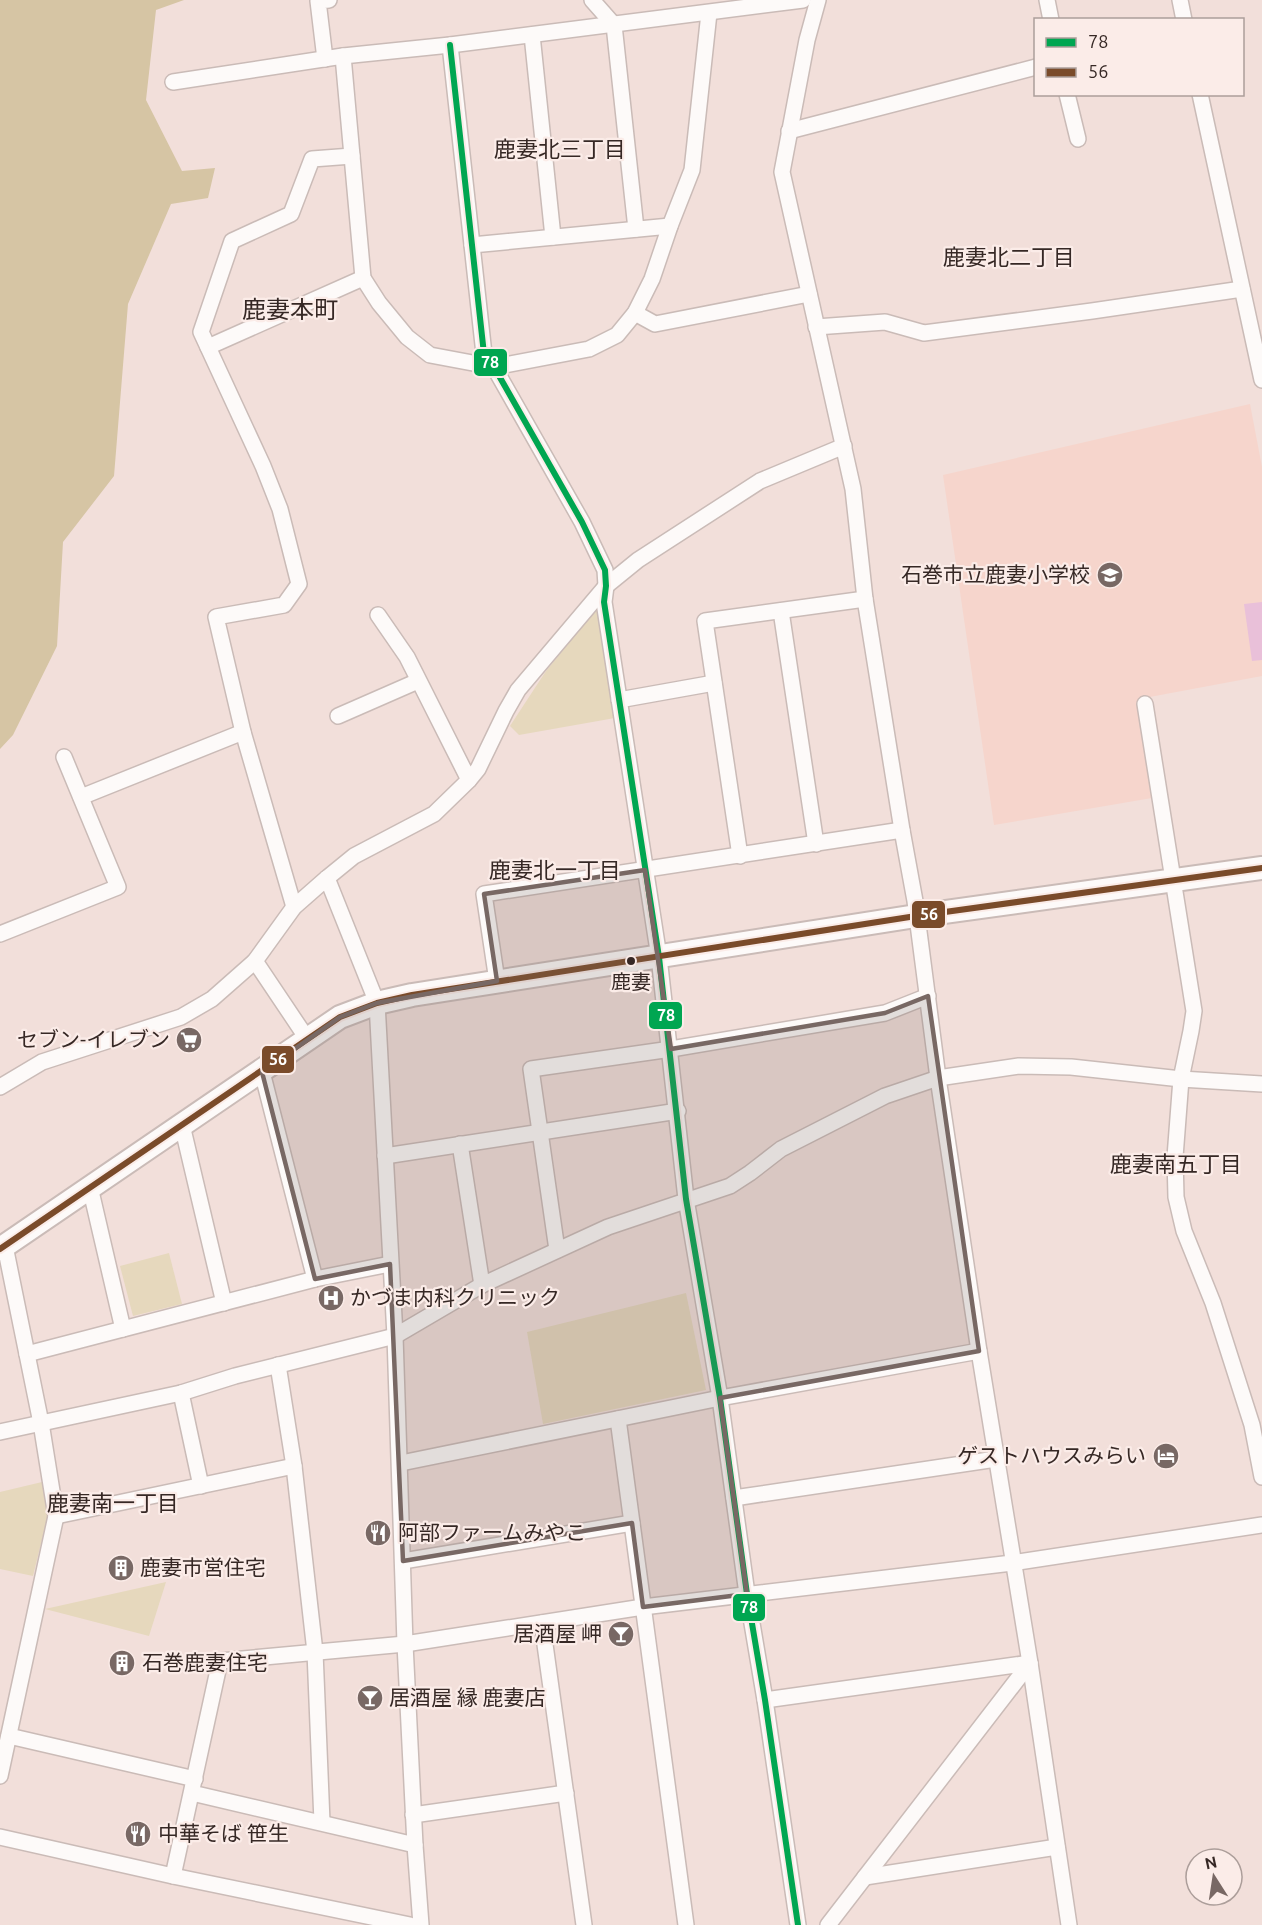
<svg xmlns="http://www.w3.org/2000/svg" width="1262" height="1925" viewBox="0 0 1262 1925" font-family="Ubuntu,'Noto Sans JP',sans-serif">
	<style>
		.built { fill: #f6d5cc }
		.green { fill: #e6d8bd }
		.forest { fill: #d6c5a4 }
		.water { fill: #e9c0d9 }
		.lines { fill: none; stroke-linecap: round; stroke-linejoin: round }
		.street-casing { stroke: #cabbb7; stroke-width: 18 }
		.secondary-casing { stroke: #cabbb7; stroke-width: 26 }
		.street { stroke: #fdfaf9; stroke-width: 15 }
		.secondary { stroke: #fdfaf9; stroke-width: 22 }
		.bus-1-casing { stroke: #fbece8; stroke-width: 10 }
		.bus-2-casing { stroke: #fbece8; stroke-width: 10 }
		.bus-1 { stroke: #00a651; stroke-width: 6 }
		.bus-2 { stroke: #7a4b2a; stroke-width: 6 }
		.marked { fill: #786864; fill-opacity: 0.2; stroke: #786864; stroke-width: 4.5; stroke-linejoin: round }
		.bus-dot { fill: #362825; stroke: #fbece8; stroke-width: 2 }
		.labels { text-anchor: middle; stroke-width: 4.5; stroke-linejoin: round; paint-order: stroke }
		.bus-label { font-size: 20px; fill: #362825; stroke: #fbece8 }
		.poi-label { font-size: 21px; fill: #362825; stroke: #fbece8; text-anchor: start }
		.neighbourhood-label { font-size: 22px; fill: #362825; stroke: #fbece8 }
		.quarter-label { font-size: 24px; fill: #362825; stroke: #fbece8 }
		.line-badge { stroke: #fbece8; stroke-width: 2 }
		.badge-label { font-size: 16px; text-anchor: middle; font-weight: bold; fill: #fff }
	</style>
	<rect width="100%" height="100%" fill="#f2dfda"/>
	<path class="built" d="M1250 404 1262 467V676L1139 699 1152 798 994 825 943 475Z"/>
	<g class="green">
		<path d="M599 606 615 718 519 735 510 726 546 671Z"/>
		<path d="M169 1253 182 1304 133 1316 120 1266Z"/>
		<path d="M686 1293 706 1390 543 1424 527 1332Z"/>
		<path d="M42 1482 48 1515 33 1576 0 1569V1492Z"/>
		<path d="M166 1582 149 1636 45 1609Z"/>
	</g>
	<path class="forest" d="M0 0H184L156 10 146 100 182 171 215 168 208 198 171 204 128 304 114 476 63 542 57 646 13 735 0 749Z"/>
	<path class="water" d="M1262 602V660L1252 661 1244 604Z"/>
	<g class="lines">
		<defs>
			<g id="street">
				<path d="M592 0 614 25 636 229"/>
				<path d="M818 0 807 40 782 172 853 489 865 599 902 830 915 901 938 1078 979 1351 1030 1663 1069 1925"/>
				<path d="M1047 0 1051 20"/>
				<path d="M1180 0 1184 20"/>
				<path d="M532 35 553 237"/>
				<path d="M450 45 484 354 494 367 582 522 605 570 606 586 604 602 659 957 686 1199 720 1398 747 1594 765 1700 798 1925"/>
				<path d="M343 56 363 278 379 303 407 337 430 355 494 367 589 349 617 335 635 313 652 279 670 226 692 170 709 13"/>
				<path d="M325 59 318 1 329 0"/>
				<path d="M173 82 343 56 450 45 803 0"/>
				<path d="M1067 94 1078 139"/>
				<path d="M1200 94 1262 380"/>
				<path d="M789 131 1036 67"/>
				<path d="M472 245 670 226"/>
				<path d="M635 313 655 324 809 294"/>
				<path d="M816 327 885 322 924 333 1092 311 1242 289"/>
				<path d="M208 347 363 278"/>
				<path d="M781 611 816 844"/>
				<path d="M378 615 407 657 469 780"/>
				<path d="M619 700 714 683"/>
				<path d="M1145 704 1194 1011 1191 1031 1181 1079 1175 1157 1176 1197 1184 1231 1213 1303 1252 1425 1262 1477"/>
				<path d="M338 716 418 681"/>
				<path d="M81 797 243 732"/>
				<path d="M740 856 705 621 865 599"/>
				<path d="M327 878 377 1003 395 1336 405 1644 415 1845 421 1925"/>
				<path d="M294 907 243 732 216 617 284 605 299 584 280 509 263 466 201 332 232 241 291 214 312 159 352 156"/>
				<path d="M0 934 118 887 64 757"/>
				<path d="M255 961 308 1040"/>
				<path d="M497 981 484 894 902 830"/>
				<path d="M262 1072 315 1279"/>
				<path d="M0 1087 42 1062 181 1017 212 999 255 961 294 907 327 878 354 856 434 814 469 780 478 769 506 711 518 690 606 586 638 560 760 481 844 446"/>
				<path d="M182 1125 224 1303"/>
				<path d="M460 1144 482 1285"/>
				<path d="M385 1156 678 1111"/>
				<path d="M90 1187 123 1329"/>
				<path d="M557 1250 531 1069 671 1049 885 1013 928 996"/>
				<path d="M27 1354 315 1279 390 1264"/>
				<path d="M278 1365 294 1466 315 1652 322 1822"/>
				<path d="M181 1393 201 1486"/>
				<path d="M618 1419 686 1925"/>
				<path d="M0 1432 181 1393 235 1376 395 1336 482 1285 608 1227 730 1186 750 1173 781 1149 885 1096 938 1078 1019 1066 1071 1067 1181 1079 1262 1084"/>
				<path d="M401 1463 720 1398 979 1351"/>
				<path d="M734 1498 996 1459"/>
				<path d="M56 1516 294 1466"/>
				<path d="M403 1561 632 1523"/>
				<path d="M542 1623 584 1925"/>
				<path d="M765 1700 1030 1663"/>
				<path d="M9 1736 195 1779"/>
				<path d="M0 1776 56 1516 41 1423 5 1246"/>
				<path d="M192 1793 415 1845"/>
				<path d="M413 1815 566 1793"/>
				<path d="M0 1837 173 1876 410 1925"/>
				<path d="M173 1876 220 1661 405 1644 643 1607 1012 1563 1262 1525"/>
				<path d="M865 1877 1057 1847"/>
				<path d="M828 1925 1030 1663"/>
			</g>
			<path id="secondary" d="M0 1249 340 1017 377 1003 412 995 916 916 1262 868"/>
		</defs>
		<use href="#street" class="street-casing"/>
		<use href="#secondary" class="secondary-casing"/>
		<use href="#street" class="street"/>
		<use href="#secondary" class="secondary"/>
		<defs>
			<path id="bus-1" d="M450 45 484 354 494 367 582 522 605 570 606 586 604 602 659 957 686 1199 720 1398 747 1594 765 1700 798 1925"/>
			<path id="bus-2" d="M0 1249 340 1017 377 1003 412 995 916 916 1262 868"/>
		</defs>
		<use href="#bus-1" class="bus-1-casing"/>
		<use href="#bus-2" class="bus-2-casing"/>
		<use href="#bus-1" class="bus-1"/>
		<use href="#bus-2" class="bus-2"/>
	</g>
	<path class="marked" d="M645 870 671 1049 885 1013 928 996 979 1351 720 1398 747 1594 643 1607 632 1523 403 1561 390 1264 315 1279 262 1072 340 1017 377 1003 497 981 484 894Z"/>
	<defs>
		<symbol id="school-disc" viewBox="-11 -11 22 22"><circle r="9.5" fill="#786864" stroke="#fbece8"/><path d="M0-5L7-2L0 1L-7-2ZM-4 1L0 2.5L4 1V4Q0 6-4 4Z" fill="#fff"/></symbol>
		<symbol id="supermarket-disc" viewBox="-11 -11 22 22"><circle r="9.5" fill="#786864" stroke="#fbece8"/><path d="M-6-5.5h2.5l.6 2H6L4.5 2H-2.5L-4.4-4H-6ZM-1.5 3.2a1.3 1.3 0 1 0 .1 0ZM3 3.2a1.3 1.3 0 1 0 .1 0Z" fill="#fff"/></symbol>
		<symbol id="hospital-disc" viewBox="-11 -11 22 22"><circle r="9.5" fill="#786864" stroke="#fbece8"/><path d="M-5-5h3v3.5h4V-5h3V5h-3V1.5h-4V5h-3Z" fill="#fff"/></symbol>
		<symbol id="hotel-disc" viewBox="-11 -11 22 22"><circle r="9.5" fill="#786864" stroke="#fbece8"/><path d="M-6-4.5h1.5V1H6V5H4.5V3h-9V5H-6ZM-4 0a1.8 1.8 0 1 1 3.6 0ZM.5 0V-2.5h3Q6-2.5 6 0Z" fill="#fff"/></symbol>
		<symbol id="restaurant-disc" viewBox="-11 -11 22 22"><circle r="9.5" fill="#786864" stroke="#fbece8"/><path d="M-5-6h1v4h1v-4h1v4h1v-4h1v5L-1.5 .5V6h-2V.5L-5-1ZM5-6V6H3V1.5H1.5Q1.5-4 5-6Z" fill="#fff"/></symbol>
		<symbol id="building-disc" viewBox="-11 -11 22 22"><circle r="9.5" fill="#786864" stroke="#fbece8"/><path d="M-4-6H4V6H1V3H-1V6H-4ZM-2.5-4.3h1.7v1.8h-1.7ZM.8-4.3h1.7v1.8H.8ZM-2.5-1h1.7V.8h-1.7ZM.8-1h1.7V.8H.8Z" fill="#fff"/></symbol>
		<symbol id="bar-disc" viewBox="-11 -11 22 22"><circle r="9.5" fill="#786864" stroke="#fbece8"/><path d="M-6-5H6L.8 .8V4.5H3.5V6h-7V4.5H-.8V.8Z" fill="#fff"/></symbol>
	</defs>
	<g fill-rule="evenodd">
		<use href="#school-disc" x="1095" y="560" width="30" height="30"/>
		<use href="#supermarket-disc" x="174" y="1025" width="30" height="30"/>
		<use href="#hospital-disc" x="316" y="1283" width="30" height="30"/>
		<use href="#hotel-disc" x="1151" y="1441" width="30" height="30"/>
		<use href="#restaurant-disc" x="363" y="1518" width="30" height="30"/>
		<use href="#building-disc" x="106" y="1553" width="30" height="30"/>
		<use href="#bar-disc" x="606" y="1619" width="30" height="30"/>
		<use href="#building-disc" x="107" y="1648" width="30" height="30"/>
		<use href="#bar-disc" x="355" y="1683" width="30" height="30"/>
		<use href="#restaurant-disc" x="123" y="1819" width="30" height="30"/>
	</g>
	<circle class="bus-dot" cx="631" cy="961" r="5"/>
	<g class="labels">
		<g class="bus-label">
			<text x="631" y="989">鹿妻</text>
		</g>
		<g class="poi-label">
			<text x="1090" y="582" text-anchor="end">石巻市立鹿妻小学校</text>
			<text x="170" y="1047" text-anchor="end">セブン-イレブン</text>
			<text x="350" y="1305">かづま内科クリニック</text>
			<text x="1146" y="1463" text-anchor="end">ゲストハウスみらい</text>
			<text x="398" y="1540">阿部ファームみやこ</text>
			<text x="140" y="1575">鹿妻市営住宅</text>
			<text x="602" y="1641" text-anchor="end">居酒屋 岬</text>
			<text x="142" y="1670">石巻鹿妻住宅</text>
			<text x="389" y="1705">居酒屋 縁 鹿妻店</text>
			<text x="158" y="1841">中華そば 笹生</text>
		</g>
		<g class="neighbourhood-label">
			<text x="560" y="157">鹿妻北三丁目</text>
			<text x="1009" y="265">鹿妻北二丁目</text>
			<text x="555" y="878">鹿妻北一丁目</text>
			<text x="1176" y="1172">鹿妻南五丁目</text>
			<text x="113" y="1511">鹿妻南一丁目</text>
		</g>
		<g class="quarter-label">
			<text x="290" y="318">鹿妻本町</text>
		</g>
	</g>
	<g class="line-badge">
		<rect x="473" y="348" width="35" height="29" rx="6" fill="#00a651"/>
		<rect x="911" y="900" width="35" height="29" rx="6" fill="#7a4b2a"/>
		<rect x="648" y="1001" width="35" height="29" rx="6" fill="#00a651"/>
		<rect x="261" y="1045" width="34" height="29" rx="6" fill="#7a4b2a"/>
		<rect x="732" y="1593" width="34" height="29" rx="6" fill="#00a651"/>
	</g>
	<g class="badge-label">
		<text x="490" y="368">78</text>
		<text x="929" y="920">56</text>
		<text x="666" y="1021">78</text>
		<text x="278" y="1065">56</text>
		<text x="749" y="1613">78</text>
	</g>
	<rect x="1034" y="18" width="210" height="78" fill="#fbece8" stroke="#ac9e9a" stroke-width="1.5"/>
	<rect x="1046" y="38" width="30" height="9" fill="#00a651" stroke="#ac9e9a" stroke-width="1.5"/>
	<text x="1088" y="48" font-size="18" fill="#362825">78</text>
	<rect x="1046" y="68" width="30" height="9" fill="#7a4b2a" stroke="#ac9e9a" stroke-width="1.5"/>
	<text x="1088" y="78" font-size="18" fill="#362825">56</text>
	<g transform="translate(1214 1877) rotate(348)"><circle r="28" fill="#fbece8" stroke="#ac9e9a" stroke-width="1.5"/>
	<path d="M0-4.5L10 22L0 15L-10 22Z" fill="#786864"/>
	<text y="-9" font-size="16" font-weight="bold" text-anchor="middle" fill="#362825">N</text>
	</g>
</svg>
